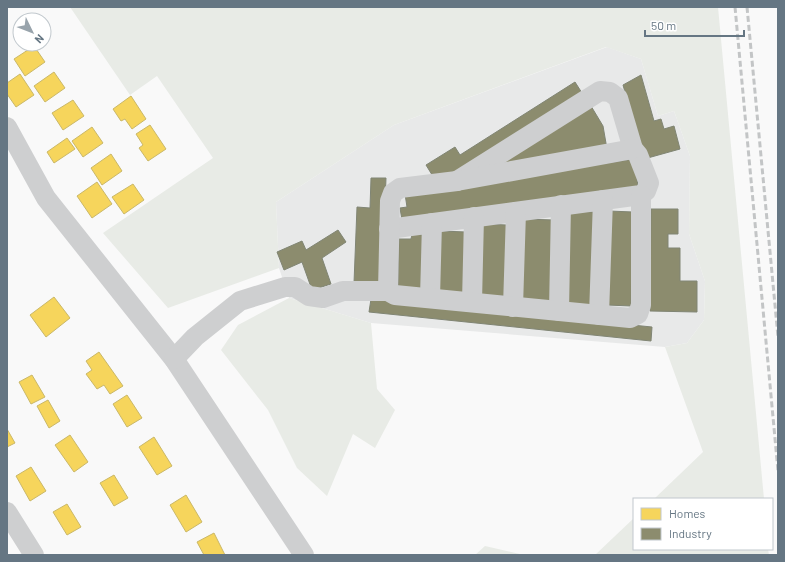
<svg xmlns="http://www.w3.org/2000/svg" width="785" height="562" viewBox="0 0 785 562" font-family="Barlow,sans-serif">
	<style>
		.built { fill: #e8e9e9 }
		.green { fill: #e8ebe6 }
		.homes { fill: #f6d55c; stroke: #cab868 }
		.industry { fill: #8c8c6e; stroke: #808574 }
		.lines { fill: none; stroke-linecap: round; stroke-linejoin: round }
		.minor { stroke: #cecfd0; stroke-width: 20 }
		.rail { stroke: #c3c5c6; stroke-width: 3; stroke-dasharray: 6 3; stroke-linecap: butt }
	</style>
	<rect width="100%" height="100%" fill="#f9f9f9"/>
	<path class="built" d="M607 47 641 59 658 116 674 111 690 156 689 234 705 281 704 320 687 343 665 347 371 323 289 298 279 268 276 202 394 125Z"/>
	<g class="green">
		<path d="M70 7H718L764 499H654L703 452 665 347 687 343 704 320 705 281 689 234 690 156 674 111 658 116 641 59 606 47 394 125 276 202 279 268 168 308 103 233 213 158 157 76 130 95Z"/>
		<path d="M289 298 371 323 377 389 395 410 375 448 353 434 327 496 297 468 268 410 221 350 238 325Z"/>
		<path d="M634 518V549H768L769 555H595Z"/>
		<path d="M485 546 524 555H475Z"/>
	</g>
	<g class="homes">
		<path d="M34 46 45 62 25 76 14 59Z"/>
		<path d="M54 72 65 88 45 102 34 86Z"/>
		<path d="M20 74 34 95 16 107 7 94V83Z"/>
		<path d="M131 96 146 119 132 129 125 119 121 121 113 109Z"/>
		<path d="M73 100 84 116 63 130 52 113Z"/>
		<path d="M150 125 166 149 148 161 139 148 143 145 136 134Z"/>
		<path d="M92 127 103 143 83 157 72 141Z"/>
		<path d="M67 138 75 149 54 163 47 152Z"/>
		<path d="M111 154 122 171 102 185 91 168Z"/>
		<path d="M97 182 112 204 92 218 77 196Z"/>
		<path d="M133 184 144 200 124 214 112 197Z"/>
		<path d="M54 297 70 318 46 337 30 315Z"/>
		<path d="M99 352 123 386 110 394 104 385 97 389 86 374 92 370 86 361Z"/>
		<path d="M32 375 45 397 31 404 19 382Z"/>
		<path d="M127 395 142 418 127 427 113 404Z"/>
		<path d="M48 400 60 421 49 428 37 406Z"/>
		<path d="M7 429 15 443 7 447Z"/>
		<path d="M70 435 88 462 74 472 55 445Z"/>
		<path d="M154 437 172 466 157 475 139 447Z"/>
		<path d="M31 467 46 491 30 501 16 476Z"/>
		<path d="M114 475 128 498 114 506 100 483Z"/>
		<path d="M186 495 202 522 186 532 170 505Z"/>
		<path d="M67 504 81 527 67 535 53 512Z"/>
		<path d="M214 533 225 555H204L197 542Z"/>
	</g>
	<g class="industry">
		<path d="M641 75 654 121 661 119 664 129 674 126 680 149 644 159 623 85Z"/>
		<path d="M575 82 582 93 451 177 434 178 426 165 455 147 460 155Z"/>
		<path d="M591 106 603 126 607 149 504 167 502 160Z"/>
		<path d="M634 159 638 186 402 220 400 208 407 207 405 194Z"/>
		<path d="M371 178H386L382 284 354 283 357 207 370 208Z"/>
		<path d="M651 209H678V234H668V248H680V281H697V312L650 311Z"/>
		<path d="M569 211 595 212 592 305H566Z"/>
		<path d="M609 211 633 212 631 306 607 305Z"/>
		<path d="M524 219 554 220 552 305 521 299Z"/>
		<path d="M482 224 507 225 506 296 481 295Z"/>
		<path d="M338 230 346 242 322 258 331 284 312 290 302 262 284 270 277 252 302 241 306 250Z"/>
		<path d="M441 231 466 232 464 293H439Z"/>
		<path d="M412 234 424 235 422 288H398L399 239H411Z"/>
		<path d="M371 299 652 327 651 341 369 312Z"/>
	</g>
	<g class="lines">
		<g class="minor">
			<path d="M7 127 46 198 174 359 304 555"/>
			<path d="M389 229 641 195 646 191 649 183 638 155 633 149 618 98 610 92 600 91 457 181"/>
			<path d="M388 291 390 201 393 193 400 188 457 181 633 149"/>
			<path d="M430 298 432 223"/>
			<path d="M472 302 474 217"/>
			<path d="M513 307 516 212"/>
			<path d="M559 311 561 205"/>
			<path d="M599 315 603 200"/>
			<path d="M174 359 195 337 240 301 285 287H295L309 296 323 298 343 291H388L395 295 630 318 638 314 641 305V195"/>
			<path d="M7 512 34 555"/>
		</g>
		<g class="rail">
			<path d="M735 7 778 471"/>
			<path d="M747 7 778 337"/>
		</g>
	</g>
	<rect width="785" height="562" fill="none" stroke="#657683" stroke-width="16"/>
	<rect x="633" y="498" width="140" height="52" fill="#ffffff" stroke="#c1c8cd"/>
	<rect x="641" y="508" width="20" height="12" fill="#f6d55c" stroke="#c1c8cd"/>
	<text x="669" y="518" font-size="12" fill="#657683">Homes</text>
	<rect x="641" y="528" width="20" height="12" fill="#8c8c6e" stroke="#c1c8cd"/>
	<text x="669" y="538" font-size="12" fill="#657683">Industry</text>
	<g transform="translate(32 32) rotate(133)"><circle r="19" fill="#ffffff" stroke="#c1c8cd"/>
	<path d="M0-3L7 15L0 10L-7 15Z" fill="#99a4ac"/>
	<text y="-6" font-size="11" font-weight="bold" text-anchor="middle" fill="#657683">N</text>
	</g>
	<path d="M645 30v6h99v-6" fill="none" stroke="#657683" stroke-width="2"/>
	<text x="651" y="30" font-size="12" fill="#657683" stroke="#ffffff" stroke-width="3" paint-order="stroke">50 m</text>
</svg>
